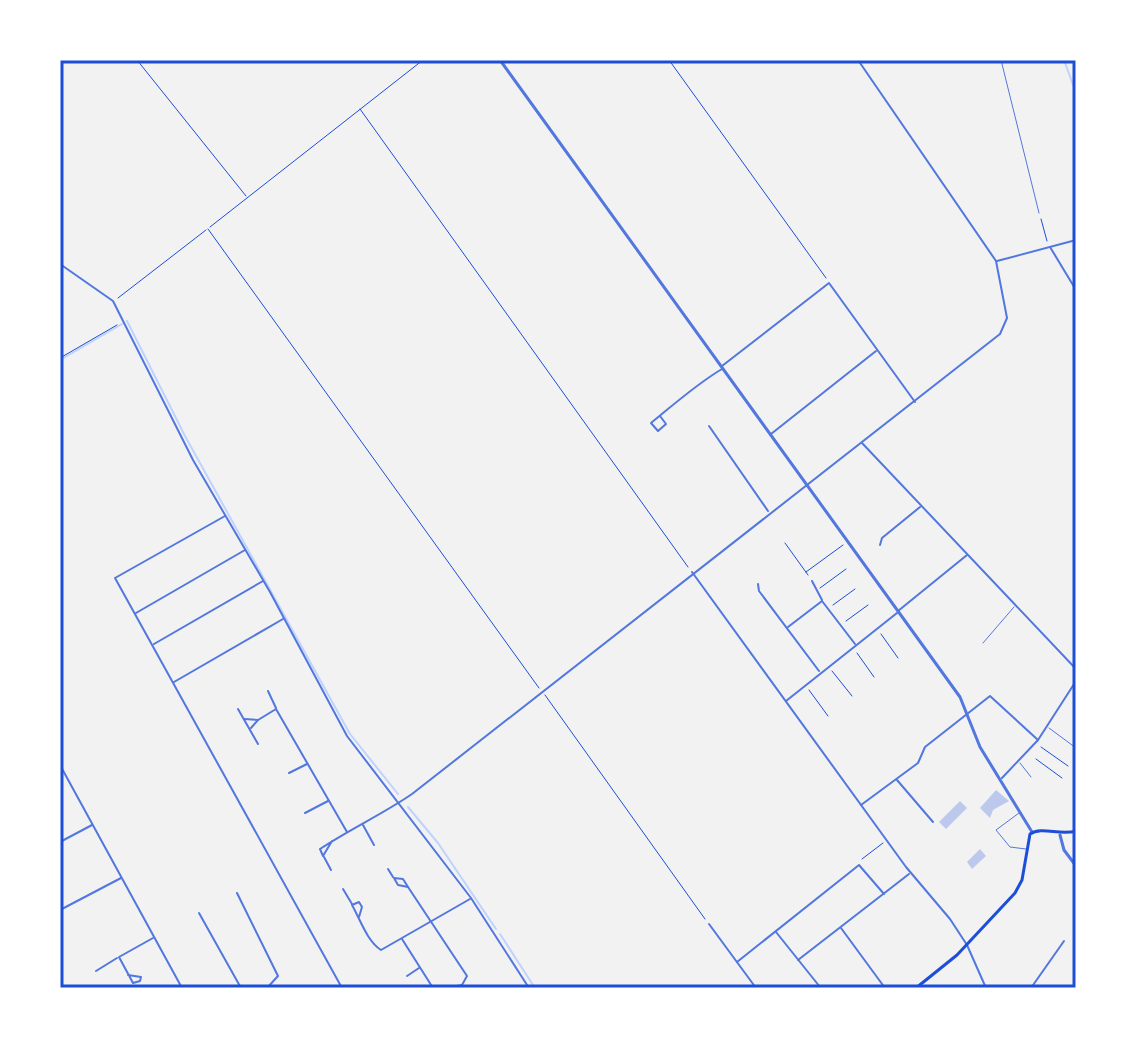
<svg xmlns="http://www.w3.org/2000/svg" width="1136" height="1048" viewBox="0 0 1136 1048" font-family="'Varela Round',sans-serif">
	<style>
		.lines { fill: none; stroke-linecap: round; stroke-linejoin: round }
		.stream { stroke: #bfd3fe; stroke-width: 2 }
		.building { fill: #bdc9ec }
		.path { stroke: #1d4ed8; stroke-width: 1 }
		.service { stroke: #5277de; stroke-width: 1 }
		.minor { stroke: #5277de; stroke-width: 2 }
		.tertiary { stroke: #5277de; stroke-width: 3 }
		.secondary { stroke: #1d4ed8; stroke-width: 3 }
		.neatline { fill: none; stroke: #1d4ed8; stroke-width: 3 }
	</style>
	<rect width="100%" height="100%" fill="#f2f2f2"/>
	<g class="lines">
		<g class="stream">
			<path d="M1064 60 1076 93"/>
			<path d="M127 321 185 436 350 734 398 794"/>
			<path d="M60 360 122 324"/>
			<path d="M408 807 438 843 496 929"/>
			<path d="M500 934 535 988"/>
		</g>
	</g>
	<g class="building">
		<path d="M996 790 1009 801 993 810 990 818 980 808Z"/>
		<path d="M960 801 967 808 946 829 939 822Z"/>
		<path d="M980 849 986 856 972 869 967 862Z"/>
	</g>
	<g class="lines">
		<g class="path">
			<path d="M137 60 246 196"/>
			<path d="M669 60 826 278"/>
			<path d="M360 109 688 567"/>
			<path d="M1041 219 1047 241"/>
			<path d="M210 227 423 60"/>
			<path d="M208 229 539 688"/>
			<path d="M118 298 206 230"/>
			<path d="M60 358 117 325"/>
			<path d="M785 543 808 575"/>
			<path d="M806 572 843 545"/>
			<path d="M820 588 846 569"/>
			<path d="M833 605 855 589"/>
			<path d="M846 621 868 605"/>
			<path d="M881 634 898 658"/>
			<path d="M857 653 874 677"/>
			<path d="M832 671 852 696"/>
			<path d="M809 690 828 716"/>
			<path d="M545 695 705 919"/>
			<path d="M1041 747 1068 766"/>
			<path d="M1036 759 1062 778"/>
			<path d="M862 859 883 843"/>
		</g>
		<g class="service">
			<path d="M1001 60 1039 213"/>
			<path d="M983 643 1014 607"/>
			<path d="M1049 728 1076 748"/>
			<path d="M1020 763 1031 777"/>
			<path d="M1019 813 996 830 1010 847 1026 849"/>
		</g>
		<g class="minor">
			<path d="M1050 247 1076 290"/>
			<path d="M997 261 1076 240"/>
			<path d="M60 264 113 301 193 460 270 592 347 736 471 898 529 988"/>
			<path d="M722 366 829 283 915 402"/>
			<path d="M660 416 666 424 658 431 651 423C673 405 698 383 722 369"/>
			<path d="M709 426 768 511"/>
			<path d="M771 434 876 351"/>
			<path d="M862 443 1076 669"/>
			<path d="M225 516 115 578 342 988"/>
			<path d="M880 545 882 538 920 507"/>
			<path d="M692 572 906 867 950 919 967 945 986 988"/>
			<path d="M812 581 822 600"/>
			<path d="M758 584 759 591 819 671"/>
			<path d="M898 611 967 555"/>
			<path d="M136 613 245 550"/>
			<path d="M788 627 822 601 855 644"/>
			<path d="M154 644 263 581"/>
			<path d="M174 682 283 619"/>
			<path d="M268 691 276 708"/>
			<path d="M786 701 897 613"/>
			<path d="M238 709 258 744"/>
			<path d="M244 719 258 720 251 728"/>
			<path d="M258 720 276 709 347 832"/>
			<path d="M60 765 182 988"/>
			<path d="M289 773 307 764"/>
			<path d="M1002 778 1038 740 1076 681"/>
			<path d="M897 780 933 822"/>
			<path d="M861 805 918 763 925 747 990 696 1038 740"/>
			<path d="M305 813 328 801"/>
			<path d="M363 825 374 845"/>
			<path d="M332 841 323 856 320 849C350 829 383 814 412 794L1000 334 1007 318 996 261 858 60"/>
			<path d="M60 842 92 825"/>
			<path d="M324 857 331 870"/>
			<path d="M388 869 393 877"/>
			<path d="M394 878 403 879 408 887 398 885Z"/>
			<path d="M408 887 467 976 462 985 445 988"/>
			<path d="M343 889 352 904"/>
			<path d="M237 893 278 976 267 988"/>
			<path d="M60 910 121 878"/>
			<path d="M199 913 241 988"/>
			<path d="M359 917 362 907 359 902 352 905C360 919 367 941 381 950L470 899"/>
			<path d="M709 924 756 988"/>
			<path d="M841 928 885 988"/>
			<path d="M776 932 820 987"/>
			<path d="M402 939 433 988"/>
			<path d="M798 960 909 874"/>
			<path d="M737 962 859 865 884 894"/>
			<path d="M96 971 117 958"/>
			<path d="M128 975 141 977 140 981 133 983 119 957 153 938"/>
			<path d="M407 976 419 968"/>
			<path d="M1031 988 1064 941"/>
		</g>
		<g class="tertiary">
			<path d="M500 60 960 697 980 747 1032 832"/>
			<path d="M1060 835 1064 850 1076 866"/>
		</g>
		<path class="secondary" d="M916 988 957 955 1015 893 1022 880 1030 834C1042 826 1060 836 1076 831"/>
	</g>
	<rect width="1136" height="1048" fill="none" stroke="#ffffff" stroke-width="124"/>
	<rect x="62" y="62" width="1012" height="924" class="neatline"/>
</svg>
